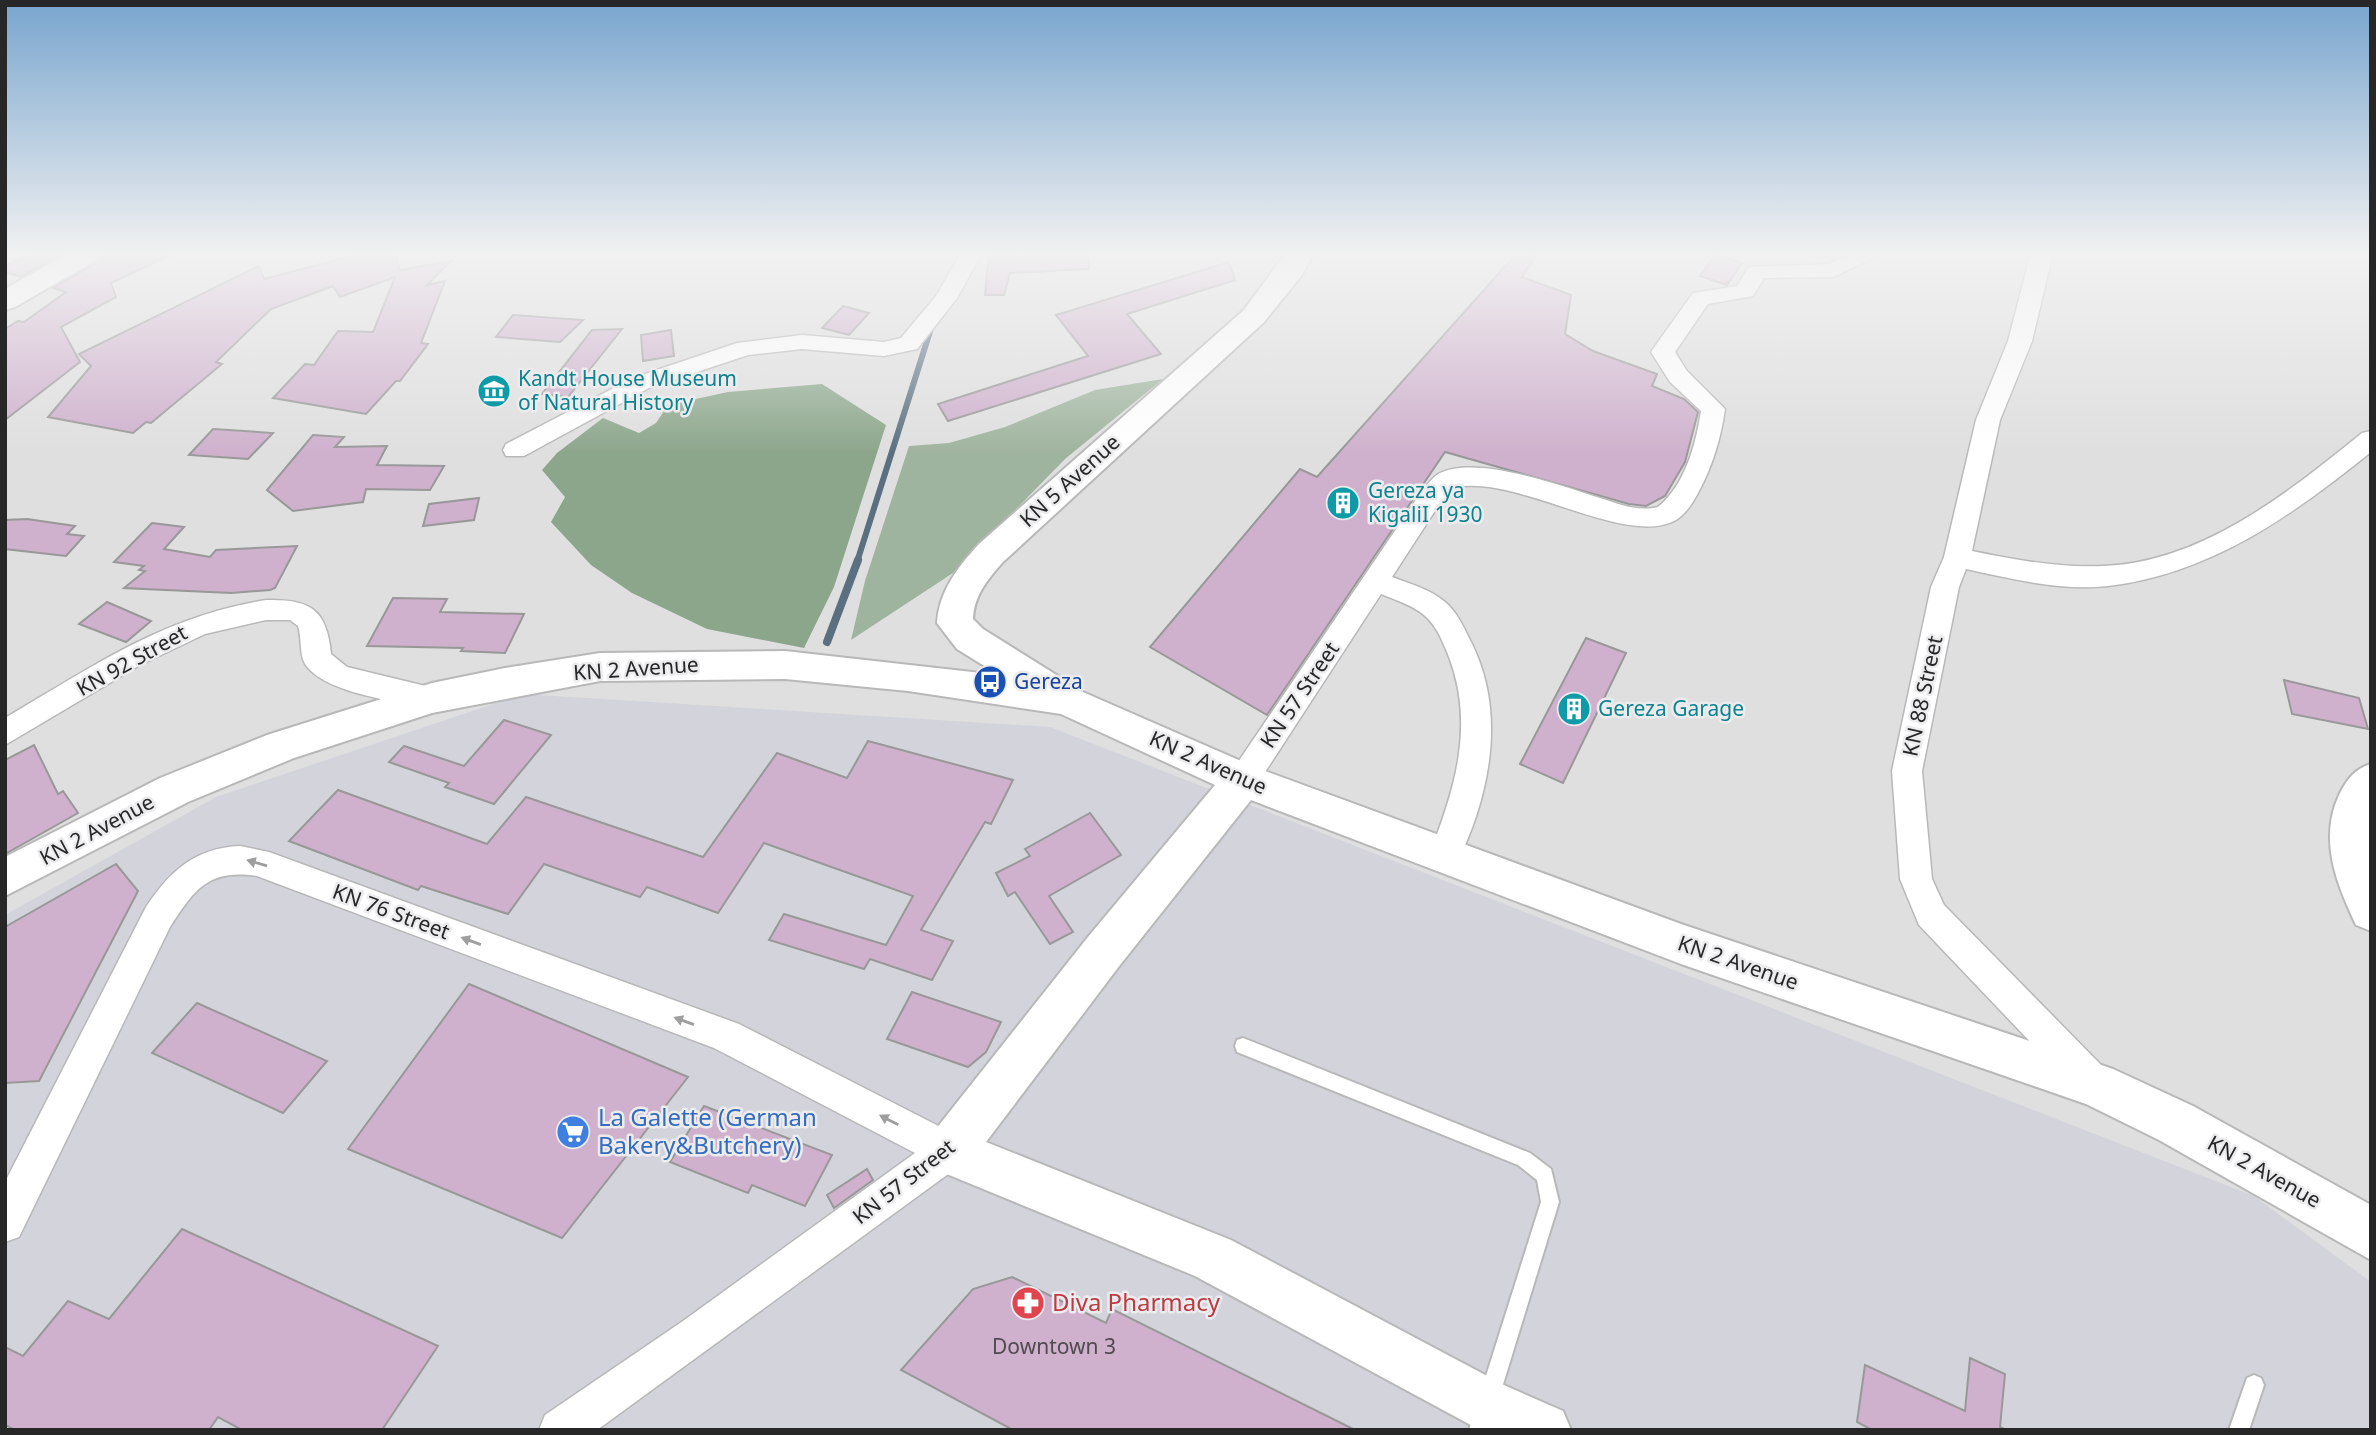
<svg xmlns="http://www.w3.org/2000/svg" width="2376" height="1435" viewBox="0 0 2376 1435" font-family="'Noto Sans',sans-serif">
	<style>
		.built { fill: #d3d3dc }
		.green { fill: #9fb49e }
		.forest { fill: #8ca68b }
		.lines { fill: none; stroke-linecap: round; stroke-linejoin: round }
		.stream-far1 { stroke: #5a7080; stroke-width: 6 }
		.stream { stroke: #5a7080; stroke-width: 8 }
		.building { fill: #cfb1cd; stroke: #999899; stroke-width: 2 }
		.lane-casing { stroke: #b8b8b9; stroke-width: 4 }
		.street-casing { stroke: #b8b8b9; stroke-width: 3 }
		.secondary-casing { stroke: #b8b8b9; stroke-width: 4 }
		.lane { fill: #fff; fill-rule: evenodd }
		.street { fill: #fff; fill-rule: evenodd }
		.secondary { fill: #fff; fill-rule: evenodd }
		.oneway { fill: #9e9e9e }
		.labels { text-anchor: middle; stroke-width: 5; stroke-linejoin: round; paint-order: stroke }
		.culture-label { font-size: 21px; fill: #0d838f; stroke: #ececee; text-anchor: start }
		.street-label { font-size: 21px; fill: #272727; stroke: #ececee }
		.transit-label { font-size: 21px; fill: #164399; stroke: #ececee; text-anchor: start }
		.near-number-label { font-size: 21px; fill: #514a50 }
		.near-shop-label { font-size: 24px; fill: #366cbe; stroke: #ececee; text-anchor: start }
		.near-health-label { font-size: 24px; fill: #be3a42; stroke: #ececee; text-anchor: start }
	</style>
	<rect width="100%" height="100%" fill="#dfdfe0"/>
	<path class="built" d="M523 694 1050 727 2254 1196 2371 1282V1430H5V915L216 797Z"/>
	<path class="green" d="M1163 379 1065 459 956 571 851 640 865 581 909 446 949 443 1005 427 1095 390Z"/>
	<path class="forest" d="M822 384 886 425 834 587 804 648 707 629 632 593 591 565 551 522 565 497 542 470 557 453 603 418 639 433 656 423 668 405 728 392Z"/>
	<g class="lines">
		<path class="stream-far1" d="M857 562 933 322"/>
		<path class="stream" d="M827 642 858 560"/>
	</g>
	<g class="building">
		<path d="M32 253H64L21 277 5 272V266Z"/>
		<path d="M105 253H175L111 283 116 297 61 327 80 362 5 420V329L18 321 24 322 66 292 53 288 99 261Z"/>
		<path d="M362 253H395L400 270 451 261 427 285 445 281 421 343 428 344 400 381H396L366 414 273 398 305 364 314 365 338 331 373 332 395 277 340 297 333 286 271 309 216 362 222 364 151 423 146 422 133 433 48 417 91 366 79 354 259 266 264 279Z"/>
		<path d="M989 253H1089V269L1010 273 1004 295H985Z"/>
		<path d="M1517 253H1538L1522 277 1571 295 1565 334 1593 351 1657 374 1652 386 1684 399 1698 412 1685 462 1665 496 1646 506 1629 504 1445 452 1267 715 1150 647 1300 469 1317 477Z"/>
		<path d="M1716 254 1742 263 1727 285 1700 276Z"/>
		<path d="M1229 262 1235 280 1127 314 1161 354 948 421 938 404 1088 356 1056 315Z"/>
		<path d="M843 306 869 313 849 335 822 328Z"/>
		<path d="M513 315 583 320 560 342 496 337Z"/>
		<path d="M622 329 568 397 542 394 592 330Z"/>
		<path d="M671 330 674 356 643 361 641 335Z"/>
		<path d="M213 429 273 433 248 459 189 455Z"/>
		<path d="M313 435 344 437 335 447 387 446 377 465 444 466 430 490 366 489 363 502 293 511 267 490Z"/>
		<path d="M479 498 474 520 423 526 429 504Z"/>
		<path d="M27 519 75 526 67 534 84 536 66 556 5 549V520Z"/>
		<path d="M152 523 184 527 164 549 210 557 216 550 297 546 275 588 270 590 231 593 124 588 145 571 139 570 144 566 114 562Z"/>
		<path d="M393 598 447 599 440 612 524 614 505 653 461 651 463 648 367 646Z"/>
		<path d="M107 602 151 621 126 642 79 624Z"/>
		<path d="M1586 638 1626 653 1563 783 1520 764Z"/>
		<path d="M2284 680 2359 698 2368 729 2292 714Z"/>
		<path d="M504 720 551 735 494 804 445 787 449 783 389 762 404 746 464 766Z"/>
		<path d="M868 741 1013 780 991 824 985 822 921 930 953 941 932 980 870 959 864 969 769 940 784 914 886 945 913 896 764 843 718 913 647 887 640 897 544 864 508 914 421 886 418 890 289 841 338 790 487 844 526 797 703 857 777 753 847 778Z"/>
		<path d="M34 745 58 794 63 791 78 813 5 854V760Z"/>
		<path d="M1090 813 1121 855 1049 896 1073 932 1050 944 1015 892 1008 896 996 873 1030 856 1025 849Z"/>
		<path d="M116 864 138 891 39 1081 5 1083V927Z"/>
		<path d="M469 984 688 1077 562 1238 348 1149Z"/>
		<path d="M912 992 1001 1022 986 1052 968 1067 887 1039Z"/>
		<path d="M197 1003 327 1061 283 1113 152 1053Z"/>
		<path d="M704 1106 832 1155 805 1206 752 1185 748 1193 670 1162Z"/>
		<path d="M867 1169 873 1180 834 1208 827 1195Z"/>
		<path d="M182 1229 438 1346 382 1430H242L218 1417 209 1430H15L5 1425V1347L23 1356 68 1301 109 1319Z"/>
		<path d="M1012 1277 1106 1323 1112 1309 1355 1430H1013L901 1370 973 1289Z"/>
		<path d="M1970 1358 2005 1374 2000 1427 2006 1430H1872L1857 1422 1865 1365 1965 1411Z"/>
	</g>
	<g class="lines">
		<defs>
			<g id="lane">
				<path d="M1243 1038 1530 1153 1551 1169 1559 1202 1489 1430H1469L1541 1202 1537 1180 1518 1165 1237 1052 1235 1046 1237 1040Z"/>
				<path d="M2254 1375 2261 1378 2264 1385 2249 1430H2229L2247 1378Z"/>
			</g>
			<g id="street">
				<path d="M5 253H18L15 258 5 259Z"/>
				<path d="M961 253H982L957 298 917 349 884 356 802 349 748 355 649 388 524 456H506L503 450 506 444 633 378 737 343 802 335 884 342 901 338 936 296Z"/>
				<path d="M1850 253H1876L1873 258 1833 277 1764 278 1753 296 1708 304 1675 352 1687 371 1725 409C1721 437 1713 465 1699 491 1694 501 1687 513 1676 520 1626 548 1521 476 1457 487L1442 500 1392 577C1410 584 1430 589 1445 602 1457 612 1464 628 1471 642 1507 713 1490 796 1456 865L1445 869 1434 865 1429 855C1455 790 1475 725 1449 657 1443 642 1437 626 1424 615 1412 605 1396 600 1381 594L1254 789 1243 793 1232 789 1228 780 1232 771 1424 488C1429 483 1434 476 1440 473 1478 455 1561 486 1600 498 1619 504 1637 512 1658 507 1685 485 1696 444 1701 411L1670 382 1651 352 1693 293 1737 286 1749 267 1829 264Z"/>
				<path d="M2031 253H2053L2032 341 2000 420 1972 551C2016 560 2059 568 2104 566 2203 562 2289 492 2362 433L2371 431V452C2293 515 2210 574 2108 586 2061 591 2012 579 1966 569L1959 587 1922 771 1932 879 1944 905 2104 1068 2109 1080 2104 1092 2091 1097 2078 1092 1919 925 1900 879 1892 771 1931 587 1944 557 1976 420 2008 341Z"/>
				<path d="M266 600C310 599 327 609 331 654L347 667 442 690 447 698 442 706 432 709C398 701 325 694 305 664 299 654 302 638 298 626L290 620H266L205 634 140 665 5 745V718C92 667 164 616 266 600Z"/>
				<path d="M240 846 269 852 739 1024 962 1138 968 1151 962 1164 597 1430H539L545 1415 683 1321 915 1153 714 1048 257 876C208 869 195 889 170 927L19 1237 5 1242V1182L146 907C170 871 195 848 240 846Z"/>
			</g>
			<g id="secondary">
				<path d="M69 253H102L98 259 15 307 5 310V289Z"/>
				<path d="M1286 253H1314L1301 276 1264 322 1003 562C988 579 974 595 973 619L983 629 1066 681 1069 686 1257 768 1681 924 2113 1069 2193 1106 2371 1205V1260L2159 1140 2086 1104 1681 964 1251 800 1120 965 986 1142 1231 1240 1506 1386 1563 1411 1571 1430H1480L1195 1276 932 1168 925 1151 932 1134 1088 937 1215 785 1061 714 908 691 785 679 600 681 432 713 294 758 188 802 5 896V857L160 778 267 735 432 683 505 668 600 653 785 651 999 675 957 649 937 623C939 591 958 567 979 544L1244 310Z"/>
				<path d="M2371 764V931L2356 925C2336 883 2318 838 2340 793 2348 778 2355 769 2371 764Z"/>
			</g>
		</defs>
		<use href="#lane" class="lane-casing"/>
		<use href="#street" class="street-casing"/>
		<use href="#secondary" class="secondary-casing"/>
		<use href="#lane" class="lane"/>
		<use href="#street" class="street"/>
		<use href="#secondary" class="secondary"/>
	</g>
	<defs><path id="oneway-solid" d="M-6-.8H1V-3.2L6.5 0L1 3.2V.8H-6Z" transform="scale(1.75)"/></defs>
	<g class="oneway">
		<use href="#oneway-solid" transform="translate(257 863) rotate(-164)"/>
		<use href="#oneway-solid" transform="translate(471 941) rotate(-160)"/>
		<use href="#oneway-solid" transform="translate(684 1021) rotate(-160)"/>
		<use href="#oneway-solid" transform="translate(889 1120) rotate(-153)"/>
	</g>
	<linearGradient id="sky" x2="0" y2="1"><stop stop-color="#78a5ce"/><stop offset="0.56" stop-color="#f1f1f1"/><stop offset="1" stop-color="#f1f1f1" stop-opacity="0"/></linearGradient>
	<rect width="2376" height="453" fill="url(#sky)"/>
	<defs>
		<symbol id="museum-disc" viewBox="-11 -11 22 22"><circle r="9.5" fill="#0f9aa8" stroke="#ececee"/><path d="M0-6L6-3V-2H-6V-3ZM-5-1h2V3h-2ZM-1-1h2V3h-2ZM3-1h2V3H3ZM-6 4H6V6H-6Z" fill="#fff"/></symbol>
		<symbol id="building-disc" viewBox="-11 -11 22 22"><circle r="9.5" fill="#0f9aa8" stroke="#ececee"/><path d="M-4-6H4V6H1V3H-1V6H-4ZM-2.5-4.3h1.7v1.8h-1.7ZM.8-4.3h1.7v1.8H.8ZM-2.5-1h1.7V.8h-1.7ZM.8-1h1.7V.8H.8Z" fill="#fff"/></symbol>
		<symbol id="bus-disc" viewBox="-11 -11 22 22"><circle r="9.5" fill="#1a4fb4" stroke="#ececee"/><path d="M-5-6H5V4H4V6H2V4H-2V6H-4V4H-5ZM-3.5-4V0h7V-4ZM-3.5 1.2v1.5H-2V1.2ZM2 1.2v1.5H3.5V1.2Z" fill="#fff"/></symbol>
		<symbol id="supermarket-disc" viewBox="-11 -11 22 22"><circle r="9.5" fill="#3f7fe0" stroke="#ececee"/><path d="M-6-5.5h2.5l.6 2H6L4.5 2H-2.5L-4.4-4H-6ZM-1.5 3.2a1.3 1.3 0 1 0 .1 0ZM3 3.2a1.3 1.3 0 1 0 .1 0Z" fill="#fff"/></symbol>
		<symbol id="pharmacy-disc" viewBox="-11 -11 22 22"><circle r="9.5" fill="#e0444e" stroke="#ececee"/><path d="M-2-6h4v4h4v4h-4v4h-4v-4h-4v-4h4Z" fill="#fff"/></symbol>
	</defs>
	<g fill-rule="evenodd">
		<use href="#museum-disc" x="475" y="372" width="38" height="38"/>
		<use href="#building-disc" x="1324" y="484" width="38" height="38"/>
		<use href="#bus-disc" x="971" y="663" width="38" height="38"/>
		<use href="#building-disc" x="1555" y="690" width="38" height="38"/>
		<use href="#supermarket-disc" x="554" y="1113" width="38" height="38"/>
		<use href="#pharmacy-disc" x="1009" y="1284" width="38" height="38"/>
	</g>
	<g class="labels">
		<g class="culture-label">
			<text x="518" y="386">Kandt House Museum<tspan x="518" dy="24">of Natural History</tspan></text>
			<text x="1368" y="498">Gereza ya<tspan x="1368" dy="24">KigaliI 1930</tspan></text>
			<text x="1598" y="716">Gereza Garage</text>
		</g>
		<g class="street-label">
			<text transform="translate(1070 481) rotate(-42)" y="7">KN 5 Avenue</text>
			<text transform="translate(132 661) rotate(-29)" y="7">KN 92 Street</text>
			<text transform="translate(636 669) rotate(-4)" y="7">KN 2 Avenue</text>
			<text transform="translate(1300 695) rotate(-56)" y="7">KN 57 Street</text>
			<text transform="translate(1923 696) rotate(-78)" y="7">KN 88 Street</text>
			<text transform="translate(1208 763) rotate(24)" y="7">KN 2 Avenue</text>
			<text transform="translate(97 830) rotate(-28)" y="7">KN 2 Avenue</text>
			<text transform="translate(391 912) rotate(20)" y="7">KN 76 Street</text>
			<text transform="translate(1738 963) rotate(19)" y="7">KN 2 Avenue</text>
			<text transform="translate(2264 1172) rotate(29)" y="7">KN 2 Avenue</text>
			<text transform="translate(904 1182) rotate(-38)" y="7">KN 57 Street</text>
		</g>
		<g class="transit-label">
			<text x="1014" y="689">Gereza</text>
		</g>
		<g class="near-number-label">
			<text x="1054" y="1354">Downtown 3</text>
		</g>
		<g class="near-shop-label">
			<text x="598" y="1126">La Galette (German<tspan x="598" dy="28">Bakery&amp;Butchery)</tspan></text>
		</g>
		<g class="near-health-label">
			<text x="1052" y="1311">Diva Pharmacy</text>
		</g>
	</g>
	<rect width="2376" height="1435" fill="none" stroke="#272727" stroke-width="14"/>
</svg>
